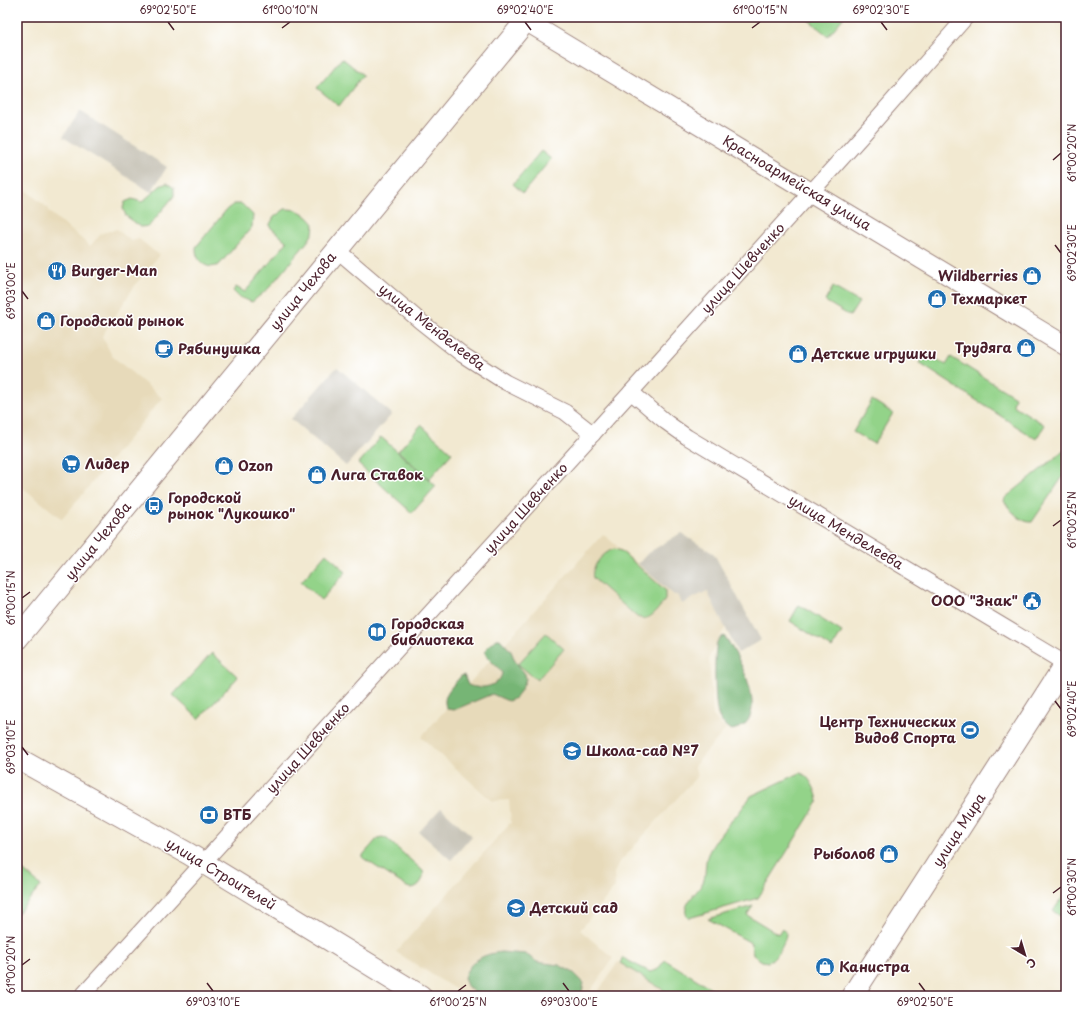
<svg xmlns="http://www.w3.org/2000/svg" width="1083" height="1013" viewBox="0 0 1083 1013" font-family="'Playpen Sans',sans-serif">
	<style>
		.built { fill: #e7daba }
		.industrial { fill: #c8c4b8 }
		.green { fill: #93d389; stroke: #6e795a }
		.forest { fill: #76b575; stroke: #606a50 }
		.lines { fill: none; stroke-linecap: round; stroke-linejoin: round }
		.minor-casing { stroke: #9e847e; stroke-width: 17 }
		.tertiary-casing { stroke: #9e847e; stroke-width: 21 }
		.secondary-casing { stroke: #9e847e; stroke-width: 23 }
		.minor { stroke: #fff; stroke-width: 15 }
		.tertiary { stroke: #fff; stroke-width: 19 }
		.secondary { stroke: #fff; stroke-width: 21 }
		.ticks { fill: none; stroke: #4a1f2b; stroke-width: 1.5 }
		.labels { text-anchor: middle; stroke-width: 3; stroke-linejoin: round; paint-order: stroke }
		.street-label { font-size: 14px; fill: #4a1f2b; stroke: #fff }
		.poi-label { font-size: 14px; font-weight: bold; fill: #4a1f2b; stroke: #fff; text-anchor: start }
		.neatline { fill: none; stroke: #4a1f2b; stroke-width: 1.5 }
		.ticks-label { font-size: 10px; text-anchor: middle; fill: #4a1f2b }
	</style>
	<rect width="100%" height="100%" fill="#fff"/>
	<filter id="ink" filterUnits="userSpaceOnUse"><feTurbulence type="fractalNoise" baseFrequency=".025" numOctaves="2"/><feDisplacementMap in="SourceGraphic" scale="8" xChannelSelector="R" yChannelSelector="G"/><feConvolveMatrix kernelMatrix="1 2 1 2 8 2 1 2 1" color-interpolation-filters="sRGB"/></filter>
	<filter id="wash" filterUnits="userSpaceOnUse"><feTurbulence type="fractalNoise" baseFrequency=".012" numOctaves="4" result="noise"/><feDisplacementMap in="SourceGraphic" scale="16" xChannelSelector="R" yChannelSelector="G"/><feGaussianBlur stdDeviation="0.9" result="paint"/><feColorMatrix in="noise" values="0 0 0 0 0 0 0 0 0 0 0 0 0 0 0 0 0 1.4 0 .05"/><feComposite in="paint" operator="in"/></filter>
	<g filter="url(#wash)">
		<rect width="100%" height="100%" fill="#f2e9d1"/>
		<g class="built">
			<path d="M22 187 49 209 48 211 90 246 102 233 117 229 131 241 139 239 159 255 136 284 102 336 112 356 162 398 62 519 17 483V207L20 203 17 201V194Z"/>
			<path d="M603 534 674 595 707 591 726 626 709 657 713 716 726 729 694 766 698 775 619 863 614 873 615 887 580 930 613 958 587 996H466L396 952 511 822 509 800 492 801 421 737Z"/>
			<path d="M618 962 672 996H595Z"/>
		</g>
		<g class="industrial">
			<path d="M80 111 167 167 151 192 63 137Z"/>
			<path d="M337 367 392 414 346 466 291 419Z"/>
			<path d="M681 533 714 554 761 640 738 653 707 591 682 604 677 595H674L638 564 648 553Z"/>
			<path d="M441 808 472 836 451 860 419 832Z"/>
		</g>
		<g class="green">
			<path d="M805 17H844L828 36Z"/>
			<path d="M342 58 363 75 339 106 317 88Z"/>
			<path d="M541 151 551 159 523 193 513 184Z"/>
			<path d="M167 183 174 188V196L149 226 141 227 126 216 123 208 125 202 132 199 142 202 160 186Z"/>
			<path d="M234 204H242L253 215 252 227 219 265C206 271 195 260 196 247L227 209Z"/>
			<path d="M285 209C299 209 305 213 314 224L313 233 308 241 268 289 252 302 239 297 233 291 236 287 245 292 287 242 269 226 274 217Z"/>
			<path d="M833 287 859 302 850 316 825 301Z"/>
			<path d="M926 353 946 365 951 357 1015 397 1013 405 1045 425 1036 439 919 363Z"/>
			<path d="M872 400 893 413 874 444 853 432Z"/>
			<path d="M421 425 452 453 429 479 398 451Z"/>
			<path d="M381 437 436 486 412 513 358 464Z"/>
			<path d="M1066 449V472L1032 522C1021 523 1010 510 1004 501L1005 498Z"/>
			<path d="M615 549 621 551 665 590V600C658 609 650 623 637 617L593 578C590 567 604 551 615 549Z"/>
			<path d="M326 553 346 572 321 600 301 582Z"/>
			<path d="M799 605 842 632 832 648 790 621Z"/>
			<path d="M546 633 564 649 537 680 518 664Z"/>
			<path d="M212 653 238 677 199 719 173 695Z"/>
			<path d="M800 773C809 774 818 794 818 802L758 898 689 918C678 908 697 893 702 884 707 876 704 863 708 854 714 841 725 829 733 818L738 814 751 796Z"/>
			<path d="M382 837 386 838 423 871C425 880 417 891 407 887L363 858V855L378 838Z"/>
			<path d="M17 865 41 886 17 914Z"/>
			<path d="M1066 892V920L1053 911Z"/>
			<path d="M753 906 747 915 778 934 782 928 786 933C786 942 776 958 768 962L762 961 753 955 751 943 708 919Z"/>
			<path d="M623 958 650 972 657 970 665 960 724 996H673L620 963Z"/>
		</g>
		<g class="forest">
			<path d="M724 636C739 655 775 723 731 730 726 727 721 722 719 717 714 708 714 651 717 642 719 639 721 637 724 636Z"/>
			<path d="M497 639H500L511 651 515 661 525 674 526 679 523 686 516 698 508 701 492 694 454 710 447 709C440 696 453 686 461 676L464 675 468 685C479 690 500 687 502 673 494 659 472 655 497 639Z"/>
			<path d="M501 952 526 954 537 962 559 965 574 973 584 983 581 996H478L467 986 464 978C469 961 483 954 501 952Z"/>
		</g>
	</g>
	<g filter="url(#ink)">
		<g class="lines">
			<defs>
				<g id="minor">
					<path d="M337 250 420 321 463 355 505 382 565 412 593 434"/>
					<path d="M631 392 666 422 687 437 1066 664"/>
					<path d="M82 996 631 392 860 138 966 17"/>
				</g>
				<path id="tertiary" d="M526 21 1066 346"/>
				<g id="secondary">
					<path d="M17 639 529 17"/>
					<path d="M17 758 189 854 421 996"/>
					<path d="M852 996 1066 663"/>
				</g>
			</defs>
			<use href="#minor" class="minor-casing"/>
			<use href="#tertiary" class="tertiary-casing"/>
			<use href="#secondary" class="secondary-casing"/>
			<use href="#minor" class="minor"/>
			<use href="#tertiary" class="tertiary"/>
			<use href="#secondary" class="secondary"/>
		</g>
	</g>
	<path class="ticks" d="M168 22 174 30M525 22 531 30M881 22 887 30M282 28 290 22M752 28 760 22M1053 160 1061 153M1055 245 1061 253M22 291 28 299M1053 526 1061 520M22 598 30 592M1055 701 1061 709M22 747 28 755M1053 893 1061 887M22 965 30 959M207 983 213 991M563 983 569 991M919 983 925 991M458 991 466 985"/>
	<defs>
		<symbol id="restaurant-disc" viewBox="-11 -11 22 22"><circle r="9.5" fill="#1f6fb2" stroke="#fff"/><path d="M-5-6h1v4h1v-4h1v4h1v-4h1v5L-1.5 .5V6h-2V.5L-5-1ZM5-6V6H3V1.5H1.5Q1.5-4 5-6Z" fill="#fff"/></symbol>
		<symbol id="shop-disc" viewBox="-11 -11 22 22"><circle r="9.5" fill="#1f6fb2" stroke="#fff"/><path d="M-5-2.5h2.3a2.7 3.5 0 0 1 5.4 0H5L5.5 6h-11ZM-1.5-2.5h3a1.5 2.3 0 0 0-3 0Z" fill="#fff"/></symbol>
		<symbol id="cafe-disc" viewBox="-11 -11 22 22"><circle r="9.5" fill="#1f6fb2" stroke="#fff"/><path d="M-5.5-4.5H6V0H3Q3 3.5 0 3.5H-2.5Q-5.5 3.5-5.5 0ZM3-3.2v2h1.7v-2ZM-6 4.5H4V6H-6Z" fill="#fff"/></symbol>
		<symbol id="supermarket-disc" viewBox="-11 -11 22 22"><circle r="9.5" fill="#1f6fb2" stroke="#fff"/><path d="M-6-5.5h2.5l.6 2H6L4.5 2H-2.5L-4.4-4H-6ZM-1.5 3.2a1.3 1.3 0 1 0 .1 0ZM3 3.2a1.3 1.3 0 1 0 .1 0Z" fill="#fff"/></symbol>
		<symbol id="bus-disc" viewBox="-11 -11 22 22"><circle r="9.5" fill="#1f6fb2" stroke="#fff"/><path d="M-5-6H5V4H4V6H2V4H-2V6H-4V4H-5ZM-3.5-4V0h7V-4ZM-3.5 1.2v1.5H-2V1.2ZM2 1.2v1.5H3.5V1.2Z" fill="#fff"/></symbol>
		<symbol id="civic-disc" viewBox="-11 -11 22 22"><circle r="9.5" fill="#1f6fb2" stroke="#fff"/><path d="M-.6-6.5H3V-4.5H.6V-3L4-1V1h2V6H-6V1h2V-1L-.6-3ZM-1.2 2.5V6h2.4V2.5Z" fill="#fff"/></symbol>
		<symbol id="library-disc" viewBox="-11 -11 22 22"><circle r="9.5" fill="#1f6fb2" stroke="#fff"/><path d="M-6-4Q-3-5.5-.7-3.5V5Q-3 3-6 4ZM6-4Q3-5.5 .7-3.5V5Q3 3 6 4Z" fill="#fff"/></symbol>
		<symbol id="stadium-disc" viewBox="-11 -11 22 22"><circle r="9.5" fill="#1f6fb2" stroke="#fff"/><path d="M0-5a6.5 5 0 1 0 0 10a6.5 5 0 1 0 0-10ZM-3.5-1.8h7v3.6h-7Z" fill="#fff"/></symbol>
		<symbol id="school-disc" viewBox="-11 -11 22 22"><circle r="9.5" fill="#1f6fb2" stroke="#fff"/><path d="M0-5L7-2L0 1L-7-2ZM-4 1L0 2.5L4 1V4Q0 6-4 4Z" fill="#fff"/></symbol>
		<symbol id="bank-disc" viewBox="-11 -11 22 22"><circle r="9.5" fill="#1f6fb2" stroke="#fff"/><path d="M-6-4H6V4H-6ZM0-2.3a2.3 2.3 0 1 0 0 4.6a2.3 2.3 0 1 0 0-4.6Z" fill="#fff"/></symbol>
	</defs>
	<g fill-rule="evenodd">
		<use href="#restaurant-disc" x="46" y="260" width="22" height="22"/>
		<use href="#shop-disc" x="1021" y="265" width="22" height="22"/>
		<use href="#shop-disc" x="926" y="288" width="22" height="22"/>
		<use href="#shop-disc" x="35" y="310" width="22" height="22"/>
		<use href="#shop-disc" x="1015" y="337" width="22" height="22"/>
		<use href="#cafe-disc" x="153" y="338" width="22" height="22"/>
		<use href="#shop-disc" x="787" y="343" width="22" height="22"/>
		<use href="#supermarket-disc" x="60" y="453" width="22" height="22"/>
		<use href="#shop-disc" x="213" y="455" width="22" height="22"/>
		<use href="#shop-disc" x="306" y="464" width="22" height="22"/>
		<use href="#bus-disc" x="143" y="495" width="22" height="22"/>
		<use href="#civic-disc" x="1021" y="590" width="22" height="22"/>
		<use href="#library-disc" x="366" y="621" width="22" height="22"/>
		<use href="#stadium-disc" x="959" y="719" width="22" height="22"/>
		<use href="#school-disc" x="561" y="740" width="22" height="22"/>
		<use href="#bank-disc" x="198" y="804" width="22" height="22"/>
		<use href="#shop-disc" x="878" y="843" width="22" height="22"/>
		<use href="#school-disc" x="505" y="897" width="22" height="22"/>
		<use href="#shop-disc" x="814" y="956" width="22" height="22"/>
	</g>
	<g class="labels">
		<g class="street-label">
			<text transform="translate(797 183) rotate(31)" y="5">Красноармейская улица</text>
			<text transform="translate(743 268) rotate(-48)" y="5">улица Шевченко</text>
			<text transform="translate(303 291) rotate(-51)" y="5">улица Чехова</text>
			<text transform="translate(432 327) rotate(38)" y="5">улица Менделеева</text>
			<text transform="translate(526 508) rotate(-48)" y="5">улица Шевченко</text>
			<text transform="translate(846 532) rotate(31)" y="5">улица Менделеева</text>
			<text transform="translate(98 541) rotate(-51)" y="5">улица Чехова</text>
			<text transform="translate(308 748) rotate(-48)" y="5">улица Шевченко</text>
			<text transform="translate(959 830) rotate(-57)" y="5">улица Мира</text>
			<text transform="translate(221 874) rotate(31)" y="5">улица Строителей</text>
		</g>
		<g class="poi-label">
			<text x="71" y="276">Burger-Man</text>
			<text x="1018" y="281" text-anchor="end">Wildberries</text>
			<text x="951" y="304">Техмаркет</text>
			<text x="60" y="326">Городской рынок</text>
			<text x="1012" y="353" text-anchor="end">Трудяга</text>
			<text x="178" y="354">Рябинушка</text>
			<text x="812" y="359">Детские игрушки</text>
			<text x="85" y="469">Лидер</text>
			<text x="238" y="471">Ozon</text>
			<text x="331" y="480">Лига Ставок</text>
			<text x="168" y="503">Городской<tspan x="168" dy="16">рынок "Лукошко"</tspan></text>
			<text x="1018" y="606" text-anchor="end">ООО "Знак"</text>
			<text x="391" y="629">Городская<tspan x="391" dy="16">библиотека</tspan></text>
			<text x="956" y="727" text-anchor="end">Центр Технических<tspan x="956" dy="16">Видов Спорта</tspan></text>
			<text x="586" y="756">Школа-сад №7</text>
			<text x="223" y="820">ВТБ</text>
			<text x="875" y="859" text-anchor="end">Рыболов</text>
			<text x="530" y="913">Детский сад</text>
			<text x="839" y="972">Канистра</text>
		</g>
	</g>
	<rect width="1083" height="1013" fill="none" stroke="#fff" stroke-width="44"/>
	<g transform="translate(1025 955) rotate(142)" stroke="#ffffff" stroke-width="3" paint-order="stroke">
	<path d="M0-3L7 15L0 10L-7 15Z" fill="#4a1f2b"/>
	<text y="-6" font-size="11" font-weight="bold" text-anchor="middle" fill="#4a1f2b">С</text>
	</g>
	<rect x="22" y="22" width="1039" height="969" class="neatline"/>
	<g class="ticks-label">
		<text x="168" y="14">69°02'50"E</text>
		<text x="290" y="14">61°00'10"N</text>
		<text x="525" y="14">69°02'40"E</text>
		<text x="760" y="14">61°00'15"N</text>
		<text x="881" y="14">69°02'30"E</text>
		<text transform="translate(1072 153) rotate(-90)" y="4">61°00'20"N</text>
		<text transform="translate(1072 253) rotate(-90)" y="4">69°02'30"E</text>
		<text transform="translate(11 291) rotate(-90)" y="4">69°03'00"E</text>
		<text transform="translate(1072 520) rotate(-90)" y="4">61°00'25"N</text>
		<text transform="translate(11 598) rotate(-90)" y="4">61°00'15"N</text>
		<text transform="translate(1072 709) rotate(-90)" y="4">69°02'40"E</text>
		<text transform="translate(11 747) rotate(-90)" y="4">69°03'10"E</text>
		<text transform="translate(1072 887) rotate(-90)" y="4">61°00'30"N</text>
		<text transform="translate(11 965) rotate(-90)" y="4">61°00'20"N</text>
		<text x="213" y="1006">69°03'10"E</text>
		<text x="458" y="1006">61°00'25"N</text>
		<text x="569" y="1006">69°03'00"E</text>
		<text x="925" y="1006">69°02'50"E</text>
	</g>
</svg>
